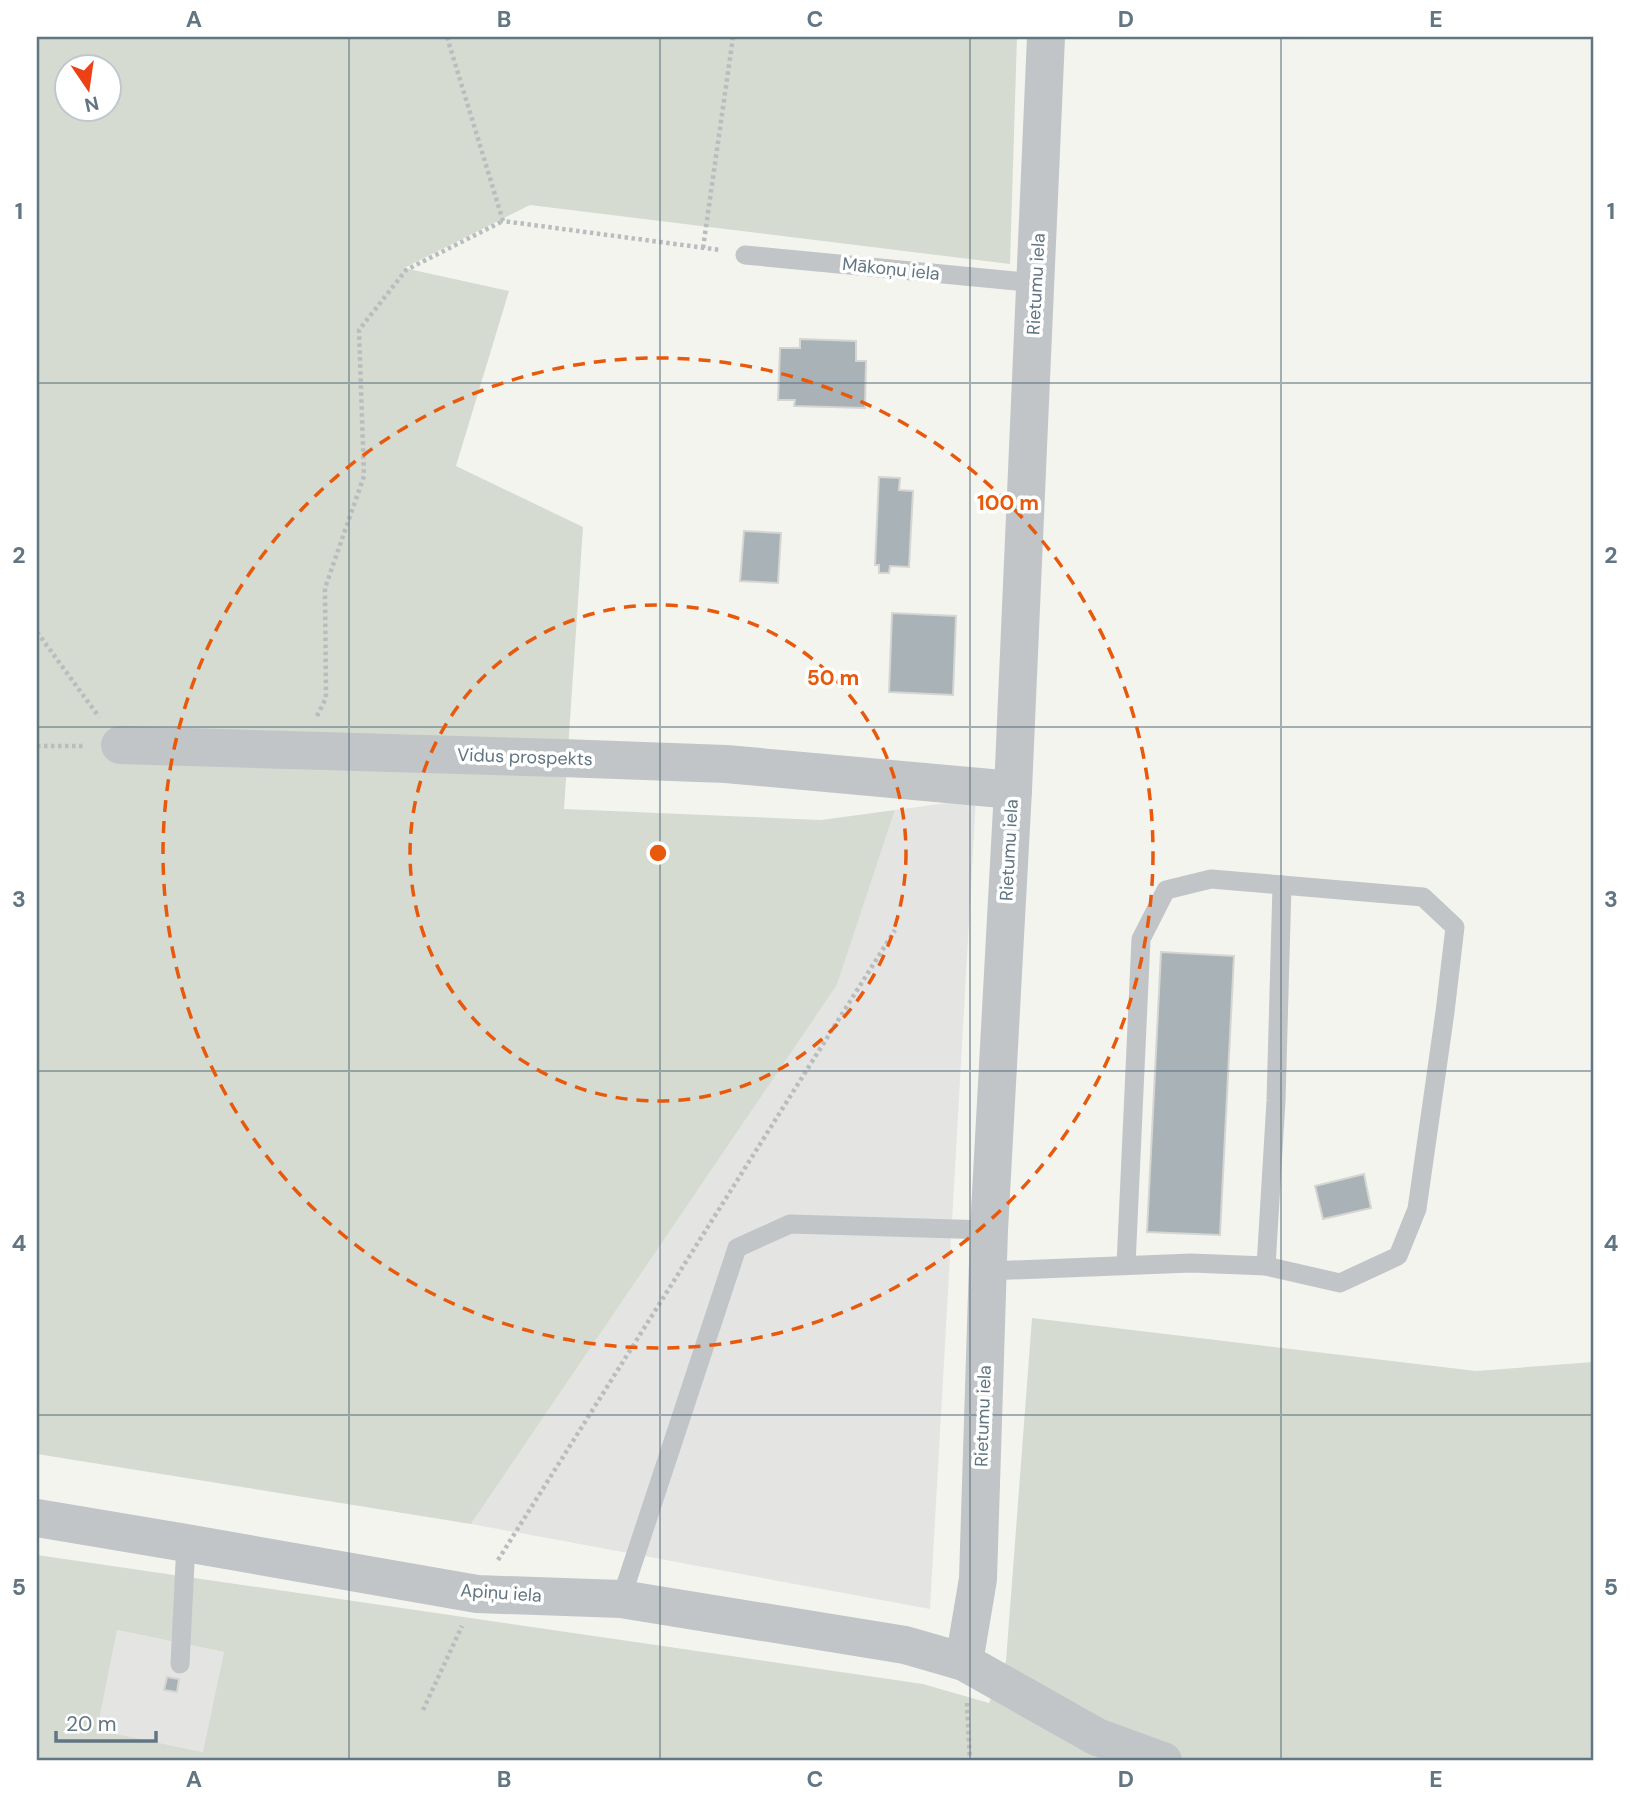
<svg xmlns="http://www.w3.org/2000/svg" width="1630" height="1798" viewBox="0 0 1630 1798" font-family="'DM Sans',sans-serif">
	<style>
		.built { fill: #e4e5e3 }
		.green { fill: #d5dbd0; fill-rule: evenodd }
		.building { fill: #a9b2b6; stroke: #d5d5d2; stroke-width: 2 }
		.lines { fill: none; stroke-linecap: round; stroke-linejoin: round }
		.path { stroke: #babdbf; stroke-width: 4.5; stroke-dasharray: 3.5 3.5; stroke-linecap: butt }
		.service { stroke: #c1c5c8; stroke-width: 19 }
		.minor { stroke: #c1c5c8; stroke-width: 38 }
		.grid { fill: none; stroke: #617582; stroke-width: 2; stroke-opacity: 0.55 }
		.ring { fill: none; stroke: #e8590c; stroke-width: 3.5; stroke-dasharray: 12 9 }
		.labels { text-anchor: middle; stroke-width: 7; stroke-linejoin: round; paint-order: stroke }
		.street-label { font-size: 18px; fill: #617582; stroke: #fff }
		.centre { fill: #e8590c; stroke: #fff; stroke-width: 3.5 }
		.ring-label { font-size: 21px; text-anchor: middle; font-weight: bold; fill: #e8590c; stroke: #fff; stroke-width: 7; stroke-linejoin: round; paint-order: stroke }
		.neatline { fill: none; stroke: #617582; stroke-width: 2.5 }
		.grid-label { font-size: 23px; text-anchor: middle; font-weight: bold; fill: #617582 }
	</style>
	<rect width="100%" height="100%" fill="#f4f4ef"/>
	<g class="built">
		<path d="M976 799 930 1609 471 1524 837 985 895 810Z"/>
		<path d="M117 1630 224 1652 204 1752 96 1730Z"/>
	</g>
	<g class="green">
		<path d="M37 37H1017L1010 264 530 205 404 268 509 291 456 466 583 527 564 809 821 820 895 810 837 985 471 1524 37 1454ZM66 66H108V108H66Z"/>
		<path d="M1032 1318 1476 1371 1593 1362V1761H37V1555L923 1684 989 1703 1006 1661ZM117 1630 224 1652 203 1752 97 1730Z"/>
	</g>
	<g class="building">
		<path d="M800 339 856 341V361H866L865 408 794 406 795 400H778L780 348H800Z"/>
		<path d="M879 477 900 478 899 490 913 491 909 567 890 566 889 573H879V565H875Z"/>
		<path d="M744 531 781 533 778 583 740 581Z"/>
		<path d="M892 613 956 616 953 695 889 692Z"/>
		<path d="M1161 952 1234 956 1220 1235 1147 1232Z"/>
		<path d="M1364 1174 1371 1208 1323 1219 1315 1186Z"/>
		<path d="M167 1677 179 1679 177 1692 164 1690Z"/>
	</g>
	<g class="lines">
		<g class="path">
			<path d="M447 37 503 221 720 250"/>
			<path d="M703 248 733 37"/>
			<path d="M37 632 99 717"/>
			<path d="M317 716 326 698 325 588 364 476 359 330 406 270 503 221"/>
			<path d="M37 746H85"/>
			<path d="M498 1560 895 930"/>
			<path d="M967 1703 970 1761"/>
			<path d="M423 1710 462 1626"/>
		</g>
		<g class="service">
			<path d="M745 255 1037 283"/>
			<path d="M1266 1266 1340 1283 1398 1256 1417 1209 1445 1012 1455 927 1423 897 1282 885"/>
			<path d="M988 1271 1191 1263 1266 1266 1276 1101 1282 885 1211 879 1166 890 1141 939 1126 1265"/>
			<path d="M621 1599 737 1248 790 1224 989 1230"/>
			<path d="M180 1664 186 1543"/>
		</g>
		<g class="minor">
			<path d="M120 745 562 758 726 764 1013 790"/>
			<path d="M37 1518 186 1543 477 1594 621 1599 905 1645 964 1662 1097 1737 1163 1761"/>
			<path d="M964 1662 978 1579 989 1230 1013 790 1046 37"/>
		</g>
	</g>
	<path class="grid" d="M349 37V1761M660 37V1761M970 37V1761M1281 37V1761M37 383H1593M37 727H1593M37 1071H1593M37 1415H1593"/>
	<g class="ring">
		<circle cx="658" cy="853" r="248"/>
		<circle cx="658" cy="853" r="495"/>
	</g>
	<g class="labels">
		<g class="street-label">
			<text transform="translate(891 269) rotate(6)" y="6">Mākoņu iela</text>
			<text transform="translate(1036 284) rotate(-87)" y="6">Rietumu iela</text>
			<text transform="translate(525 757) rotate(2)" y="6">Vidus prospekts</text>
			<text transform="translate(1009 850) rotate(-87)" y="6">Rietumu iela</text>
			<text transform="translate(983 1416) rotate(-88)" y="6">Rietumu iela</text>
			<text transform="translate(501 1593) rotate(4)" y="6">Apiņu iela</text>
		</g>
	</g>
	<circle cx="658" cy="853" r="10" class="centre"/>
	<g class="ring-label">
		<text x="1008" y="510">100 m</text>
		<text x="833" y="685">50 m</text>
	</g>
	<rect width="1630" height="1798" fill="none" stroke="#ffffff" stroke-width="77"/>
	<g transform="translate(88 88) rotate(167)"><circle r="33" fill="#ffffff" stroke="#c0c8cd" stroke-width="2"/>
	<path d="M0-5L12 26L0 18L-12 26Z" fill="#ec4117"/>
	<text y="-10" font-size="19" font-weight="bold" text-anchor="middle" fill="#617582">N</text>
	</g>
	<path d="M56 1731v10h100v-10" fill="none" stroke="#617582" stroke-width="3.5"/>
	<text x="66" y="1731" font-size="21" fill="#617582" stroke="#ffffff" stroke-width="5" paint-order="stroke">20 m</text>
	<rect x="38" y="38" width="1554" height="1721" class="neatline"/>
	<g class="grid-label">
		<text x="194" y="27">A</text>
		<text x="504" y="27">B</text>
		<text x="815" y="27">C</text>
		<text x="1126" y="27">D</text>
		<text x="1436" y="27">E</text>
		<text x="19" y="219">1</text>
		<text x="1611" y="219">1</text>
		<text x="19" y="563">2</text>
		<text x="1611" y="563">2</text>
		<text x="19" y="907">3</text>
		<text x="1611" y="907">3</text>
		<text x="19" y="1251">4</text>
		<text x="1611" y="1251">4</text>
		<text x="19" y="1595">5</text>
		<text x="1611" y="1595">5</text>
		<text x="194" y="1787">A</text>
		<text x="504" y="1787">B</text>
		<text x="815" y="1787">C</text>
		<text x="1126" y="1787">D</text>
		<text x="1436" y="1787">E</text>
	</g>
</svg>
